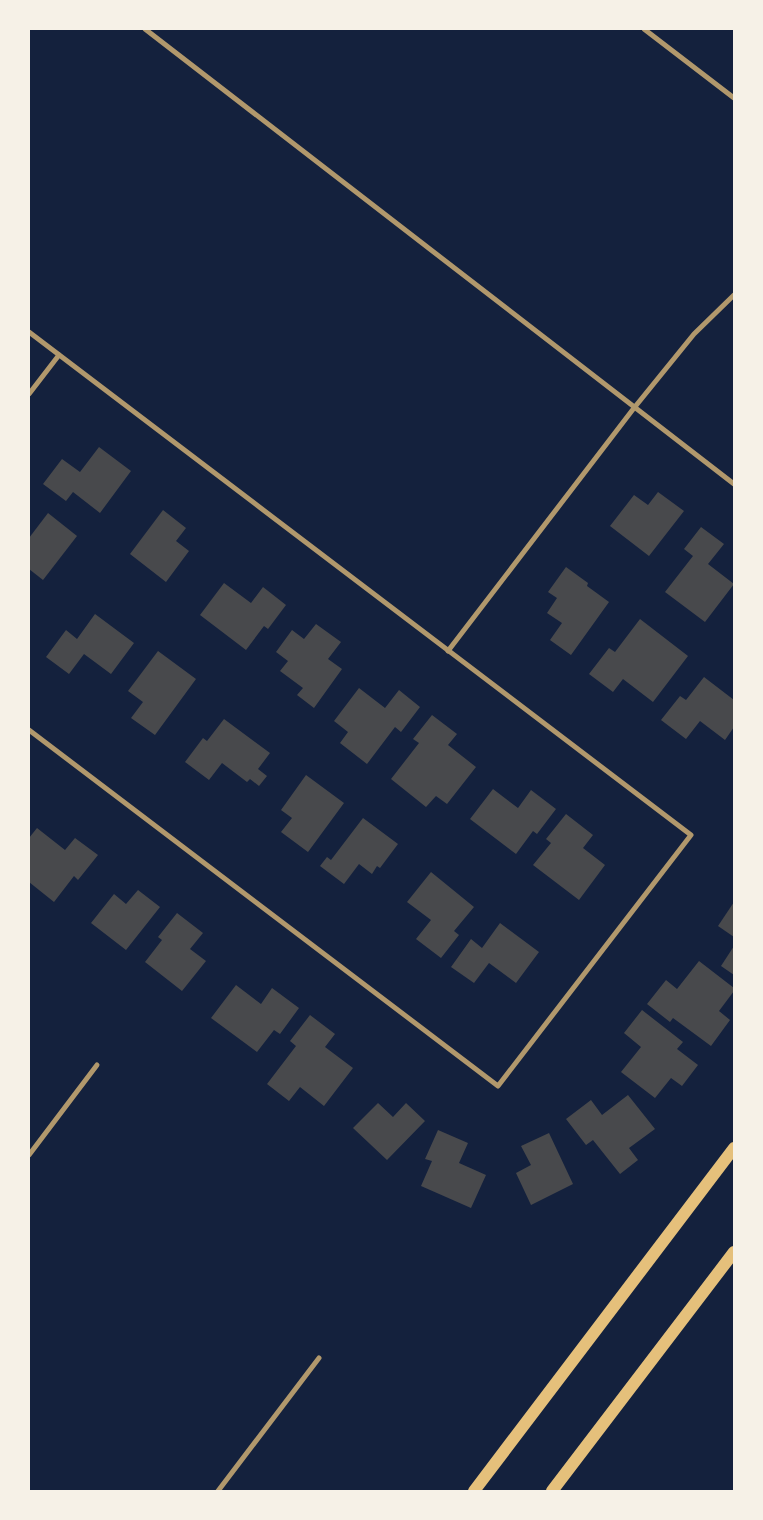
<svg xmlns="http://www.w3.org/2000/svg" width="763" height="1520" viewBox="0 0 763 1520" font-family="'Exo 2',sans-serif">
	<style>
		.building { fill: #48494c }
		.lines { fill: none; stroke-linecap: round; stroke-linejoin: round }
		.minor { stroke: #b1986c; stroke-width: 5 }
		.primary { stroke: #e5c07b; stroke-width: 12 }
	</style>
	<rect width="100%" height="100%" fill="#14213d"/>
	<g class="building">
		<path d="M99 447 131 471 100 513 73 492 66 501 43 484 62 459 80 472Z"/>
		<path d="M658 492 684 511 649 556 610 526 634 495 648 505Z"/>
		<path d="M163 510 186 528 176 541 189 551 166 582 130 554Z"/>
		<path d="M48 513 77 536 43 580 29 569V538Z"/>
		<path d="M701 527 724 544 708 564 734 584 705 622 665 592 693 556 684 549Z"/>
		<path d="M566 567 588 583 587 586 609 602 571 655 550 640 562 623 547 613 557 598 548 592Z"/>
		<path d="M224 583 251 603 263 587 286 605 268 629 264 626 246 650 200 615Z"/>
		<path d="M95 614 134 643 111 674 84 654 69 674 46 657 66 630 77 639Z"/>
		<path d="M640 619 688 656 653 702 623 679 613 692 589 674 609 648 615 652Z"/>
		<path d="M316 624 341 642 328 659 342 669 314 708 297 695 303 688 280 671 288 661 276 652 292 630 304 639Z"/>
		<path d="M158 651 196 679 155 735 131 718 143 702 128 691Z"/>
		<path d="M704 677 734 700V727L725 740 700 721 686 739 661 720 680 696 686 700Z"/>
		<path d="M359 688 385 708 399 690 420 707 401 732 395 727 367 764 340 743 348 732 334 721Z"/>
		<path d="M432 715 457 734 448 745 476 767 447 804 436 796 426 807 391 779 419 743 413 739Z"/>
		<path d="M224 719 270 753 258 769 267 776 259 786 250 779 247 782 222 763 209 780 185 762 203 738 207 741Z"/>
		<path d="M306 775 344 803 308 852 281 832 292 818 281 810Z"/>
		<path d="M493 789 518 808 531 790 556 809 537 834 533 831 516 854 470 819Z"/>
		<path d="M566 814 593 835 583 848 605 865 579 900 533 865 551 843 546 839Z"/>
		<path d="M363 818 398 844 380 868 377 866 372 874 359 864 344 884 320 866 327 857 331 860Z"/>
		<path d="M37 828 65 850 75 838 98 855 78 880 74 876 54 902 29 882V838Z"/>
		<path d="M431 872 474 907 454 931 459 935 441 958 416 939 431 920 407 902Z"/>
		<path d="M138 890 160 907 126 950 91 923 114 894 126 904Z"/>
		<path d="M734 902V937L718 926Z"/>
		<path d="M177 913 203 933 190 949 206 961 182 991 145 962 162 940 158 937Z"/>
		<path d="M500 923 539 952 516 983 489 963 474 983 451 967 471 939 482 948Z"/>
		<path d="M734 946V975L721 966Z"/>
		<path d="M699 961 734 988V991L719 1011 730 1020 711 1046 673 1018 670 1022 647 1004 666 980 677 989Z"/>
		<path d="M236 985 261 1004 272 988 299 1008 280 1034 274 1030 257 1052 211 1018Z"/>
		<path d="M642 1010 683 1042 677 1049 698 1065 682 1086 671 1078 655 1098 621 1072 641 1047 624 1033Z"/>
		<path d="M310 1015 335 1034 325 1047 353 1068 324 1106 300 1087 289 1101 267 1084 296 1046 290 1041Z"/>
		<path d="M628 1095 655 1129 629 1148 638 1160 620 1174 593 1140 586 1145 566 1119 591 1100 602 1115Z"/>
		<path d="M378 1103 393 1117 406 1103 425 1121 387 1160 353 1128Z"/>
		<path d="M438 1130 468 1143 459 1163 486 1175 471 1208 421 1186 432 1161 425 1159Z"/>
		<path d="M549 1133 573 1184 531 1205 516 1173 531 1165 521 1146Z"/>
	</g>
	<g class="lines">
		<g class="minor">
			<path d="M145 29 734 484"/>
			<path d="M644 29 734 98"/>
			<path d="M29 332 691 835 498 1086 29 730"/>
			<path d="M29 394 59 355"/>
			<path d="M448 651 634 408 694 334 734 295"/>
			<path d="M29 1155 97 1065"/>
			<path d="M218 1491 319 1358"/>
		</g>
		<g class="primary">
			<path d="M474 1491 734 1148"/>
			<path d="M552 1491 734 1252"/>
		</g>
	</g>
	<rect width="763" height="1520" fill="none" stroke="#f6f1e7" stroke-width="60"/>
</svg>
